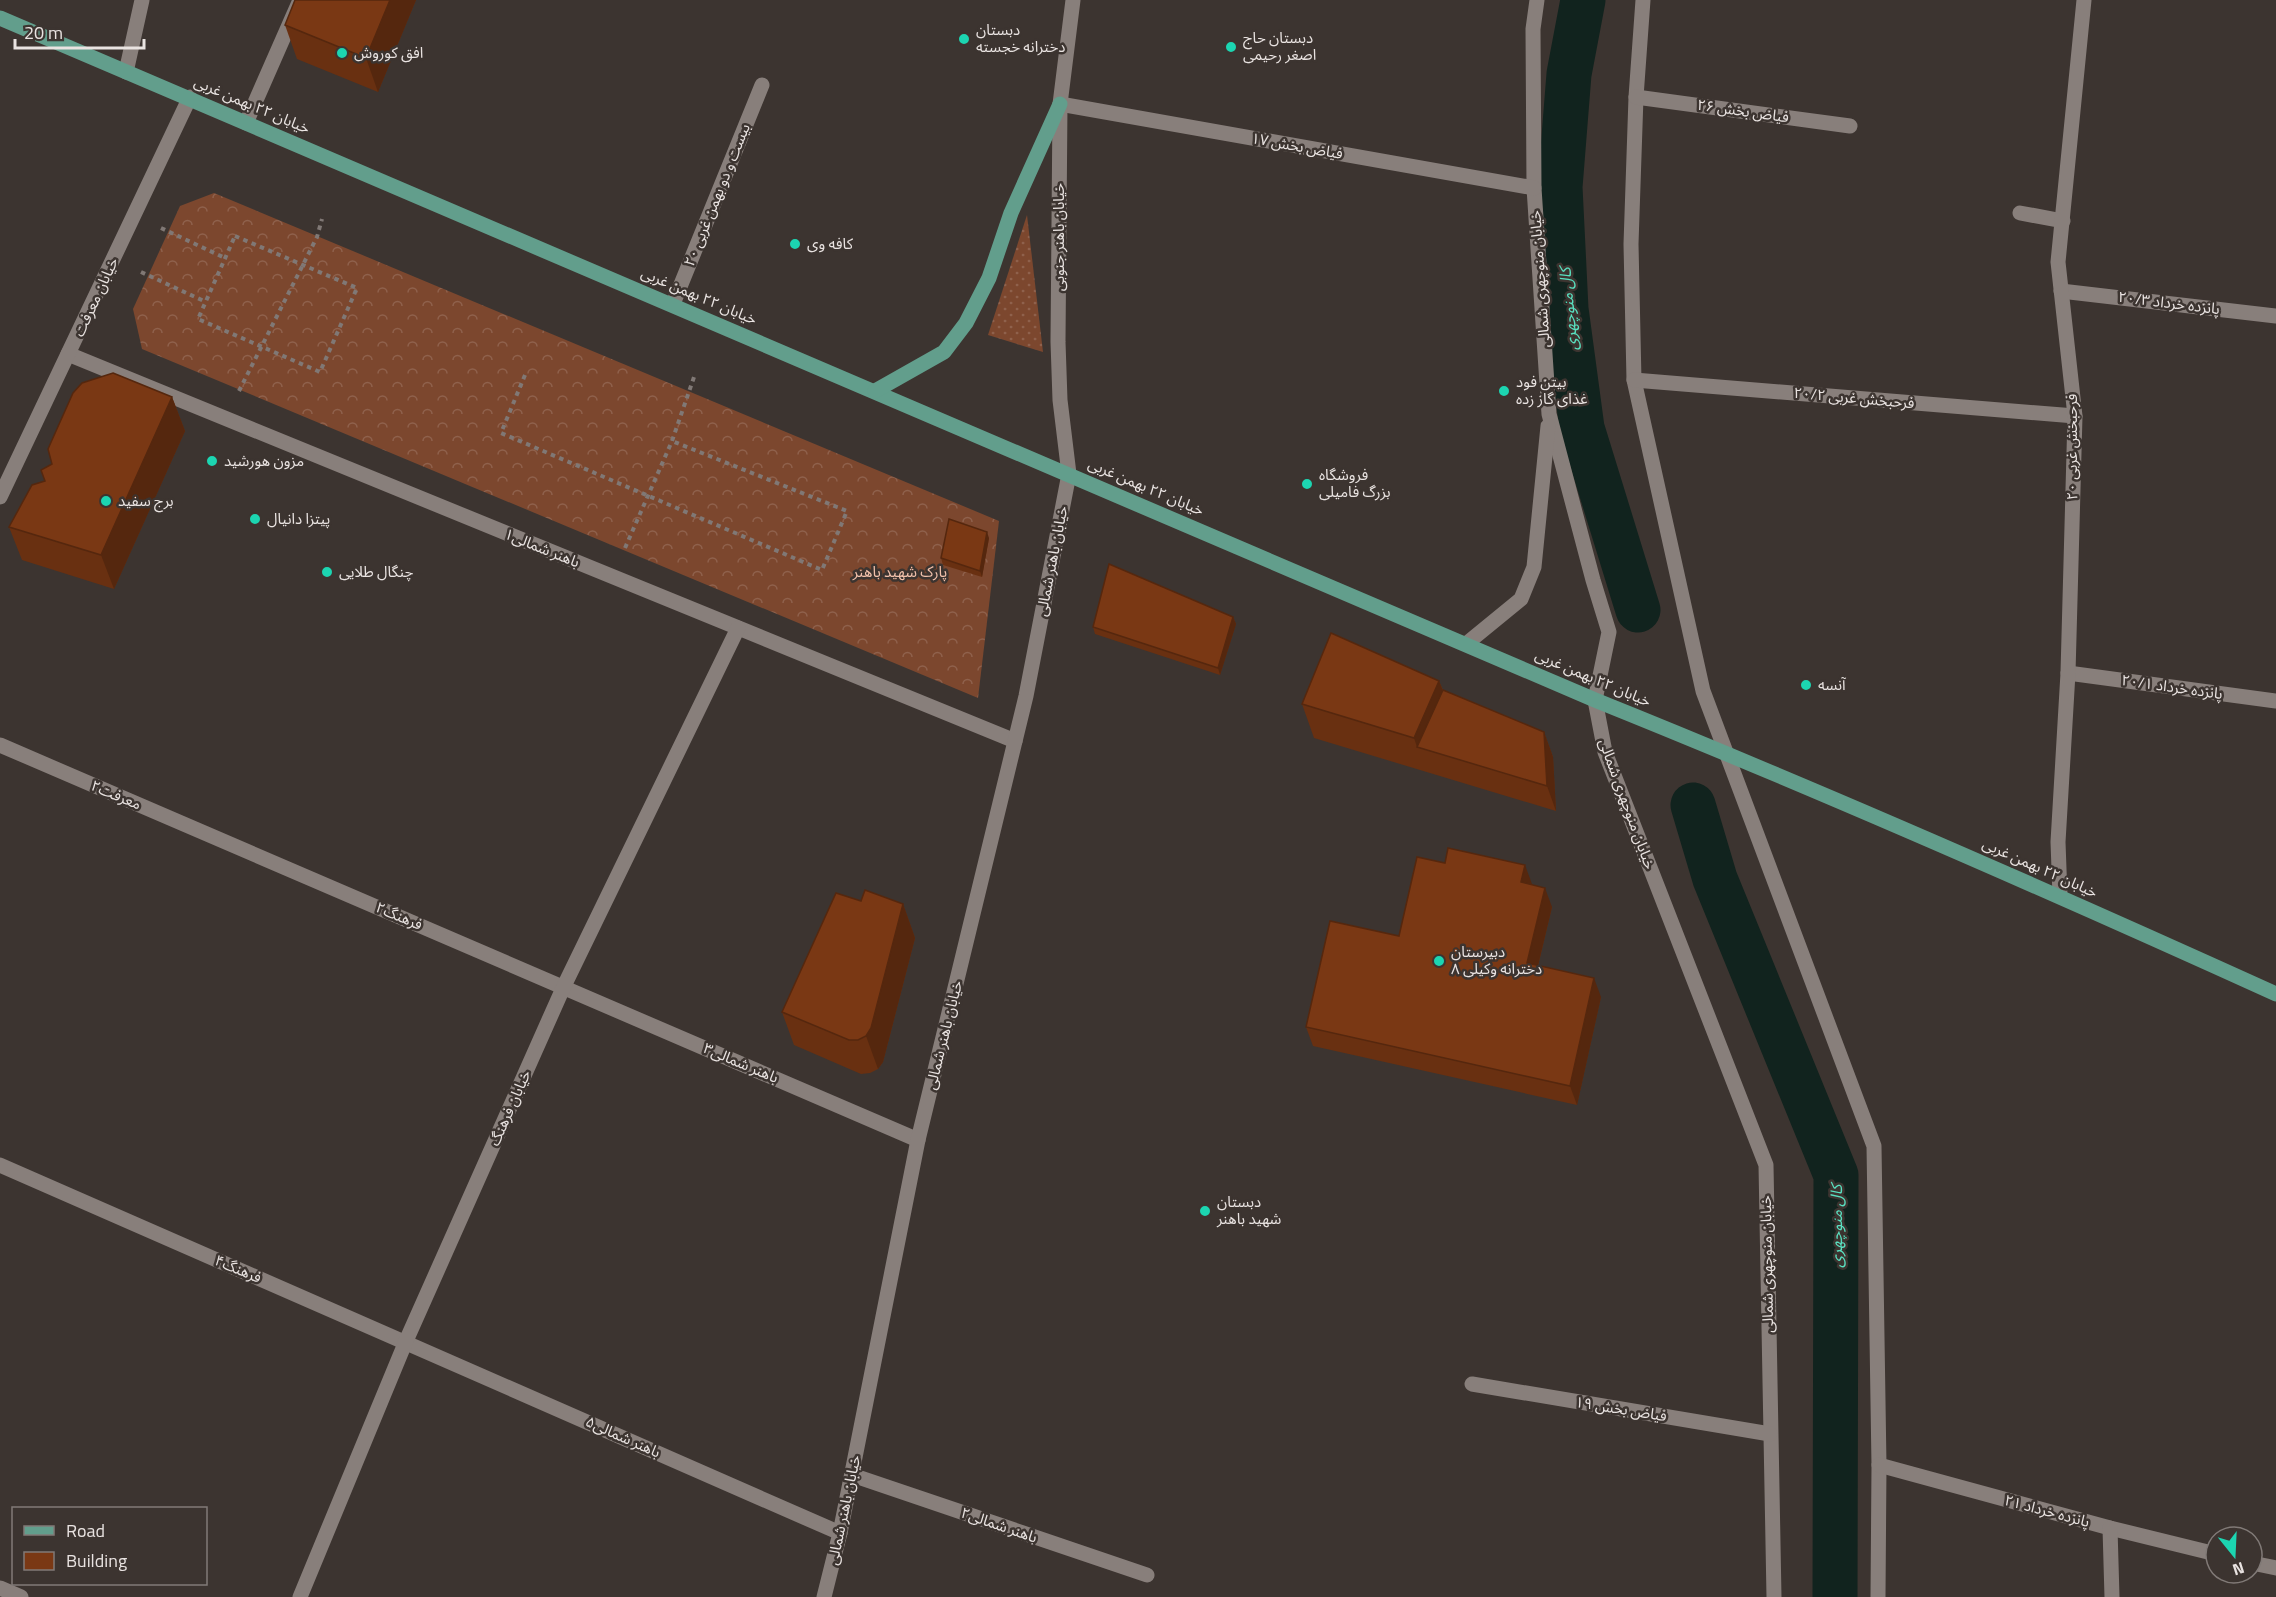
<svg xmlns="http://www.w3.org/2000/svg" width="2276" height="1597" viewBox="0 0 2276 1597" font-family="'Titillium Web','Noto Sans Arabic',sans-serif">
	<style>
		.grass { fill: url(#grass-dots) }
		.forest { fill: url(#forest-crowns) }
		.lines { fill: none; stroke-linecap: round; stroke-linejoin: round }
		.canal { stroke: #11231e; stroke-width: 45 }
		.path { stroke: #807875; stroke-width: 4; stroke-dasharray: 4.5 4.5; stroke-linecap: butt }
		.minor { stroke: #887f7b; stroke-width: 15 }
		.major { stroke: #629e8c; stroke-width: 15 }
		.wall { fill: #693011 }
		.shaded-wall { fill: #55270e }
		.building { fill: #7a3814; stroke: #55270e; stroke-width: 1.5 }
		.poi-dot { fill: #1cd5b1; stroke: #3c3430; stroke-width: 2 }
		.labels { text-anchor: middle; stroke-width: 5; stroke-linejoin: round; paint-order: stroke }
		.poi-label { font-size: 15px; fill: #e9e3e1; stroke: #3c3430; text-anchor: start }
		.street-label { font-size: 15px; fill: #e9e3e1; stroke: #3c3430 }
		.park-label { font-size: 15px; fill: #f3c2ac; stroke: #3c3430 }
		.water-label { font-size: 16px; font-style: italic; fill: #59e1c1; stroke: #3c3430 }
	</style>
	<defs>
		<pattern id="grass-dots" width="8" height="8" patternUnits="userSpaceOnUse" patternTransform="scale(1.5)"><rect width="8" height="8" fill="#7c472e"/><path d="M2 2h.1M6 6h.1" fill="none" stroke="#8f614c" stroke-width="1.8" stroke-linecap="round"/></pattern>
		<pattern id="forest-crowns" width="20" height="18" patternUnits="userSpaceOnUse" patternTransform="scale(1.5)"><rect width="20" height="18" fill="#7c472e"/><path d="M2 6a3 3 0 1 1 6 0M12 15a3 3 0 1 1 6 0" fill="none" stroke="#8f614c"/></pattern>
	</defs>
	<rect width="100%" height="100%" fill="#3c3430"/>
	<path class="grass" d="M1027 215 1043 352 988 335Z"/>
	<path class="forest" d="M214 193 999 521 978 698 142 349 133 309 180 206Z"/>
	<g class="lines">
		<g class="canal">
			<path d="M1583 0 1569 74 1560 187 1566 309 1582 428 1638 610"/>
			<path d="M1693 805 1715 879 1836 1175 1835 1597"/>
		</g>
		<g class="path">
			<path d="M161 228 225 258"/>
			<path d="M235 236 357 288 320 372 198 319Z"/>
			<path d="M141 272 206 302"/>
			<path d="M525 375 501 433 822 570 847 511 672 441"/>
			<path d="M239 391 317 237 322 219"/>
			<path d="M625 548 672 441 694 377"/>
		</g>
		<g class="minor">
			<path d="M1537 0 1533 29 1534 188 1549 414 1593 580 1609 632 1595 700 1605 752 1766 1165 1774 1597"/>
			<path d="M1643 0 1636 97 1631 244 1634 380 1703 691 1874 1146 1879 1465 1878 1597"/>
			<path d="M126 72 142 0"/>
			<path d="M1636 97 1850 126"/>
			<path d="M1060 104 1534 188"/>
			<path d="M246 123 300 0"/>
			<path d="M2020 213 2063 221"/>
			<path d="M2061 291 2276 316"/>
			<path d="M673 304 762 85"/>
			<path d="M68 354 1015 741"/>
			<path d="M1634 380 2075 416"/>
			<path d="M0 497 190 97"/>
			<path d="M1466 644 1521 599 1534 567 1548 426"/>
			<path d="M2068 673 2276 701"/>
			<path d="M0 745 918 1140"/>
			<path d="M2060 896 2058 842 2068 673 2075 416 2058 262 2084 0"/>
			<path d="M0 1165 840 1533"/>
			<path d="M1472 1384 1770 1434"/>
			<path d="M1879 1465 2110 1528 2216 1554"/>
			<path d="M852 1475 1147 1575"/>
			<path d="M2110 1528 2112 1597"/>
			<path d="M2252 1563 2276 1568"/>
			<path d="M0 1588 21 1597"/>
			<path d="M300 1597 406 1341 564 986 738 628"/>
			<path d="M824 1597 840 1533 918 1140 1026 696 1069 474 1060 400 1058 342 1060 104 1073 0"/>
		</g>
		<g class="major">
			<path d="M0 18 1595 700C1824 792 2051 892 2276 994"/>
			<path d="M875 391 944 352 966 323 989 278 1011 213 1060 104"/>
		</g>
	</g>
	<g class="wall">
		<path d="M416 0 378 92 297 59 285 25Z"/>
		<path d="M172 397 185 431 114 589 22 560 9 527 45 481Z"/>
		<path d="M989 538 982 577 943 565 941 558Z"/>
		<path d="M1233 617 1236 624 1220 675 1095 634 1093 627Z"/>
		<path d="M1439 681 1443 690 1544 732 1553 757 1556 811 1314 738 1302 704Z"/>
		<path d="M1445 863 1532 884 1552 907 1538 966 1601 997 1577 1105 1313 1046 1306 1027 1399 936Z"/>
		<path d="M861 901 903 904 915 938 883 1062 878 1069 870 1073 861 1074 794 1045 782 1012Z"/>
	</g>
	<g class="shaded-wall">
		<path d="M390 0H416L378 92 366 58Z"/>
		<path d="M172 397 185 431 114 589 101 555Z"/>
		<path d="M987 532 989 538 982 577 980 571Z"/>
		<path d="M1233 617 1236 624 1220 675 1218 668Z"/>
		<path d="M1439 681 1452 714 1417 747 1414 738Z"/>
		<path d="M1544 732 1553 757 1556 811 1547 786Z"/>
		<path d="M1525 865 1532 884 1521 882Z"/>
		<path d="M1545 888 1552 907 1534 982 1527 963Z"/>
		<path d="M903 904 915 938 883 1062 878 1069 866 1036Z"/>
		<path d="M1594 978 1601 997 1577 1105 1570 1086Z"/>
	</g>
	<g class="building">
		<path d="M295 0H390L366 58 285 25Z"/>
		<path d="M113 373 172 397 101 555 9 527 32 485 45 481 41 470 52 464 48 449 73 393 82 383Z"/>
		<path d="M949 519 987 532 980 571 941 558Z"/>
		<path d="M1109 564 1233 617 1218 668 1093 627Z"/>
		<path d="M1331 633 1439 681 1414 738 1302 704Z"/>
		<path d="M1443 690 1544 732 1547 786 1417 747Z"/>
		<path d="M1448 848 1525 865 1521 882 1545 888 1527 963 1594 978 1570 1086 1306 1027 1330 921 1399 936 1417 857 1445 863Z"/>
		<path d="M865 890 903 904 871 1028 866 1036 858 1040H849L782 1012 836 893 861 901Z"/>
	</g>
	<g class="poi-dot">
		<circle cx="964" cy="39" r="6"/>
		<circle cx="1231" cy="47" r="6"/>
		<circle cx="342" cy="53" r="6"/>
		<circle cx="795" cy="244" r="6"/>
		<circle cx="1504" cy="391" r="6"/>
		<circle cx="212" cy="461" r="6"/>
		<circle cx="1307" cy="484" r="6"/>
		<circle cx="106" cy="501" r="6"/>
		<circle cx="255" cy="519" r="6"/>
		<circle cx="327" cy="572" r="6"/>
		<circle cx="1806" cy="685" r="6"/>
		<circle cx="1439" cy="961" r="6"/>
		<circle cx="1205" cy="1211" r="6"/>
	</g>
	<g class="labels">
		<g class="poi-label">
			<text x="976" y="35">دبستان<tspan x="976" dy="17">دخترانه خجسته</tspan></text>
			<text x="1243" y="43">دبستان حاج<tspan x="1243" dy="17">اصغر رحیمی</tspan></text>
			<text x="354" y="58">افق کوروش</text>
			<text x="807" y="249">کافه وی</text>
			<text x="1516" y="387">بیتن فود<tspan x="1516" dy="17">غذای گاز زده</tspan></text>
			<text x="224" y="466">مزون هورشید</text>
			<text x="1319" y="480">فروشگاه<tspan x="1319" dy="17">بزرگ فامیلی</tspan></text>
			<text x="118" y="506">برج سفید</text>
			<text x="267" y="524">پیتزا دانیال</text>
			<text x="339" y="577">چنگال طلایی</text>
			<text x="1818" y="690">آنسه</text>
			<text x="1451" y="957">دبیرستان<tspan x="1451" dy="17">دخترانه وکیلی ۸</tspan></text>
			<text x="1217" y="1207">دبستان<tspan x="1217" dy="17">شهید باهنر</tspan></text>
		</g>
		<g class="street-label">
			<text transform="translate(252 105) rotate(23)" y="5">خیابان ۲۲ بهمن غربی</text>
			<text transform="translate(1743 111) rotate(8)" y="5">فیاض بخش ۲۶</text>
			<text transform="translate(1297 146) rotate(10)" y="5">فیاض بخش ۱۷</text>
			<text transform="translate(717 195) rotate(-68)" y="5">بیست و دو بهمن غربی ۲۰</text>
			<text transform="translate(1059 237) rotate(-90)" y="5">خیابان باهنر جنوبی</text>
			<text transform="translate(1540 279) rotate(-94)" y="5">خیابان منوچهری شمالی</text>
			<text transform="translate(699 296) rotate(23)" y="5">خیابان ۲۲ بهمن غربی</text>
			<text transform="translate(96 297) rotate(-65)" y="5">خیابان معرفت</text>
			<text transform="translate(2169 303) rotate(7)" y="5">پانزده خرداد ۲۰/۳</text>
			<text transform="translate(1854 398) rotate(5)" y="5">فرحبخش غربی ۲۰/۲</text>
			<text transform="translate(2072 447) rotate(-90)" y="5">فرحبخش غربی ۲۰</text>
			<text transform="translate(1146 487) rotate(23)" y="5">خیابان ۲۲ بهمن غربی</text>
			<text transform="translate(542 548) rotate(22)" y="5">باهنر شمالی۱</text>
			<text transform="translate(1052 561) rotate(-79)" y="5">خیابان باهنر شمالی</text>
			<text transform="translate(1593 678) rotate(23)" y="5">خیابان ۲۲ بهمن غربی</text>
			<text transform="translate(2172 687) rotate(8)" y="5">پانزده خرداد ۲۰/۱</text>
			<text transform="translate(116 795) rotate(23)" y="5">معرفت۲</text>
			<text transform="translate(1627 804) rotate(70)" y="5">خیابان منوچهری شمالی</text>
			<text transform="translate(2040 868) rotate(24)" y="5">خیابان ۲۲ بهمن غربی</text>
			<text transform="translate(399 916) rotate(23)" y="5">فرهنگ۲</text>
			<text transform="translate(944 1035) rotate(-76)" y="5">خیابان باهنر شمالی</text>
			<text transform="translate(741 1063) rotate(23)" y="5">باهنر شمالی۳</text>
			<text transform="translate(510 1108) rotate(-66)" y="5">خیابان فرهنگ</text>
			<text transform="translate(1767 1264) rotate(-91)" y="5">خیابان منوچهری شمالی</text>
			<text transform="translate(238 1269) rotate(23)" y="5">فرهنگ۴</text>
			<text transform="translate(1621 1409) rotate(9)" y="5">فیاض بخش ۱۹</text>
			<text transform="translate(623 1437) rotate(24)" y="5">باهنر شمالی۵</text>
			<text transform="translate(844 1510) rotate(-78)" y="5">خیابان باهنر شمالی</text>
			<text transform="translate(2047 1511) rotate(15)" y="5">پانزده خرداد ۲۱</text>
			<text transform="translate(999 1525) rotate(19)" y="5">باهنر شمالی۲</text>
		</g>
		<g class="park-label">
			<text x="900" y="577">پارک شهید باهنر</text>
		</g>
		<g class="water-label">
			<text transform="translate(1568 309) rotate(-95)" y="6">کال منوچهری</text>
			<text transform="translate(1836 1226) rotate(-90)" y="6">کال منوچهری</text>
		</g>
	</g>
	<rect x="12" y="1507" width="195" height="78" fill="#3c3430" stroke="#817a77" stroke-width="1.5"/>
	<rect x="24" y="1526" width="30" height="9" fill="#629e8c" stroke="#817a77" stroke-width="1.5"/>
	<text x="66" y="1537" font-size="18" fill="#e9e3e1">Road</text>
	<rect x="24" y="1552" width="30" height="18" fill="#7a3814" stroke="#817a77" stroke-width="1.5"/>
	<text x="66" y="1567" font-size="18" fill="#e9e3e1">Building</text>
	<g transform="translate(2234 1555) rotate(162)"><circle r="28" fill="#3c3430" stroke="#817a77" stroke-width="1.5"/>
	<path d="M0-4.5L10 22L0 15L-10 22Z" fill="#1cd5b1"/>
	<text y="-9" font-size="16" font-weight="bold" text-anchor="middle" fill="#e9e3e1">N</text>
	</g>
	<path d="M15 39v9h129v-9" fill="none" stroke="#e9e3e1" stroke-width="3"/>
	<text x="24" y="39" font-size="18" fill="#e9e3e1" stroke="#3c3430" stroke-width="4.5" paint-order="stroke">20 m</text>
</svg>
